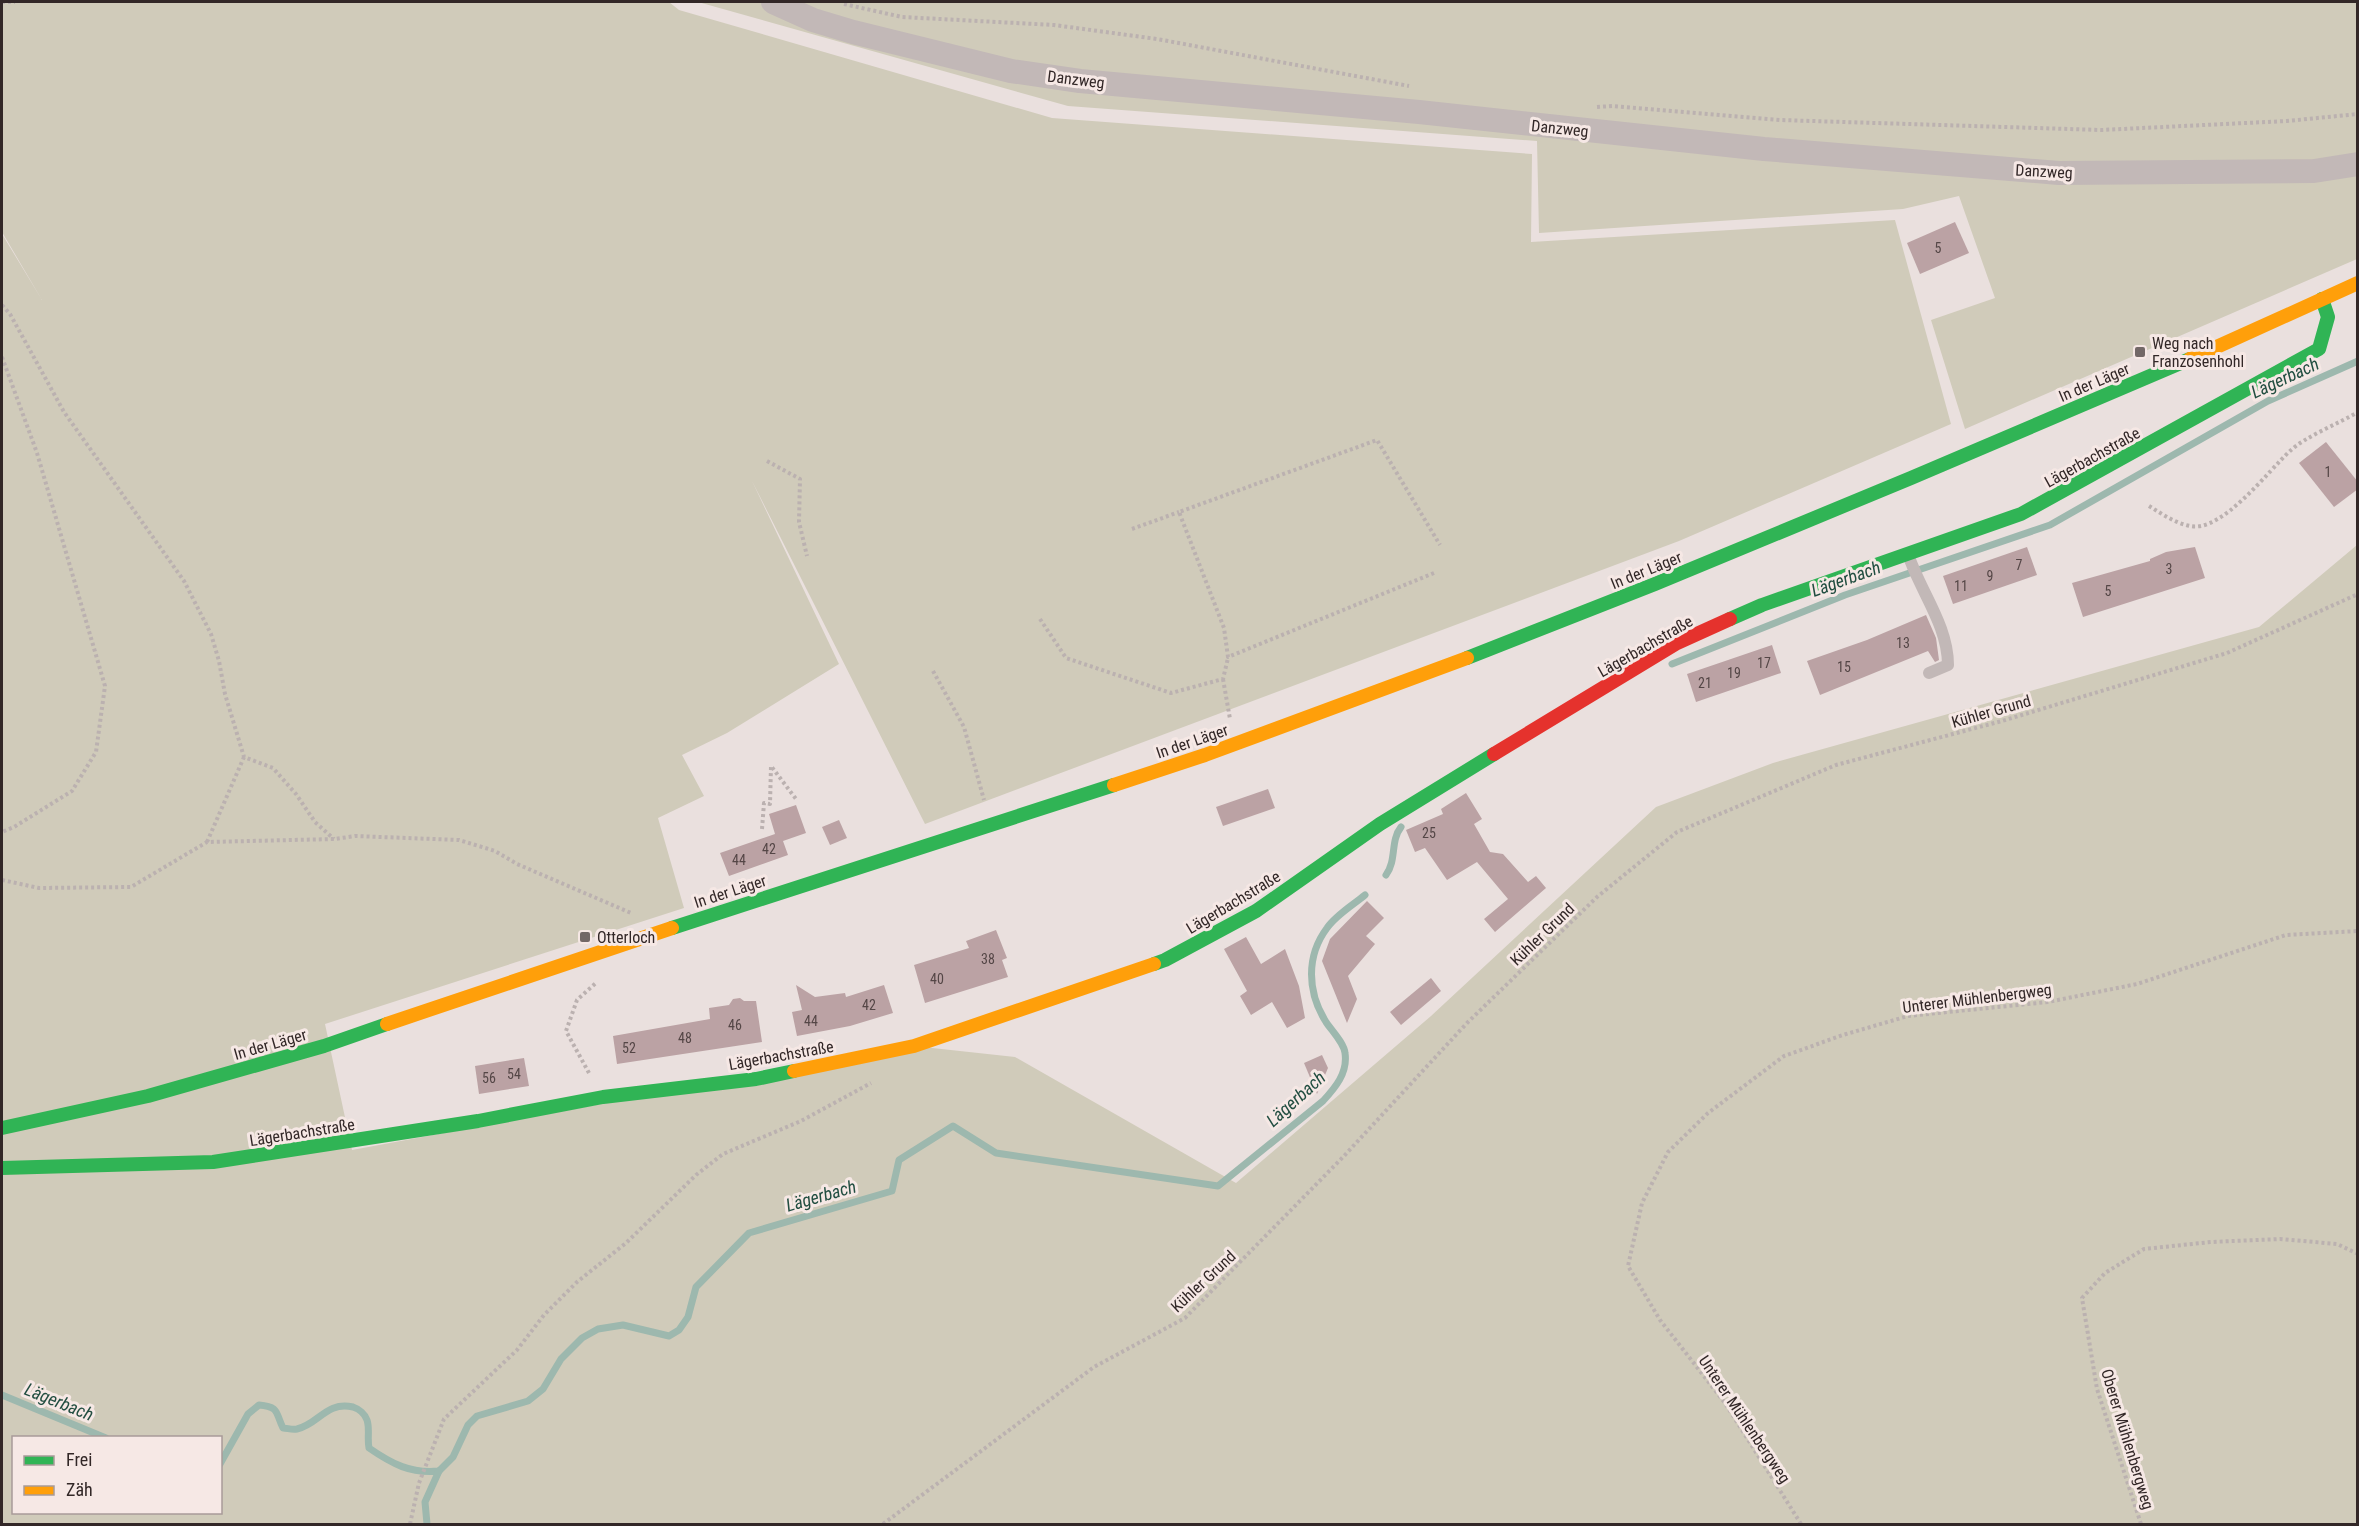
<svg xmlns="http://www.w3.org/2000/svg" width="2359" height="1526" viewBox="0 0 2359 1526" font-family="'Roboto Condensed',sans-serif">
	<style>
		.green { fill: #d0cbba; fill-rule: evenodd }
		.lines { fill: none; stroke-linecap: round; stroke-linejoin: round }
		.stream { stroke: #9db8ae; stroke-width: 7 }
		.building { fill: #bba2a4 }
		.path { stroke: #bbb1b0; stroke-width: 4; stroke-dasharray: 3 3; stroke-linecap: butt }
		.lane { stroke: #c2b8b7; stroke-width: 12 }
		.street { stroke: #c2b8b7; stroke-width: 24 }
		.fast { stroke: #30b455; stroke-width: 14 }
		.slow { stroke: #ff9f0a; stroke-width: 14 }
		.jam { stroke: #e5322d; stroke-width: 14 }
		.poi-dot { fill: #726867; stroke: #f6e8e5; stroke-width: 2 }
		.labels { text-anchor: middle; stroke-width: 6; stroke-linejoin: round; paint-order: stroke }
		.number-label { font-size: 14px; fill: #544646 }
		.street-label { font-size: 16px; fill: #322727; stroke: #f6e8e5 }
		.poi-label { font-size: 16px; fill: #322727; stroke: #f6e8e5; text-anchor: start }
		.water-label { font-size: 18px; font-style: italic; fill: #224e41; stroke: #f6e8e5 }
	</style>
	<rect width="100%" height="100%" fill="#eae0de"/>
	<g class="green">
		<path d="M2 2H669L679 10 1052 118 1532 154 1531 242 1895 220 1951 424 1679 541 925 824 752 481 839 664 727 733 682 755 704 796 658 818 684 908 325 1024 352 1150 914 1046 1015 1057 1236 1183 1431 1016 1656 807 1773 763 2259 627 2357 545V1524H2V234L42 300 2 232ZM14 1438H220V1512H14Z"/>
		<path d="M698 2H2357V259L1965 429 1931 320 1995 298 1959 196 1903 209 1539 233 1537 141 1068 106Z"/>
	</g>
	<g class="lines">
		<g class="stream">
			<path d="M1672 664 1845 595 2050 525 2268 401 2358 361"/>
			<path d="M1386 875C1397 860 1390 841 1401 827"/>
			<path d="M2 1395 106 1438"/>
			<path d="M220 1464 248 1414 259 1405C280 1407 275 1412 283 1428 287 1428 292 1430 297 1429 319 1424 326 1401 353 1407 359 1409 365 1414 367 1420 370 1429 367 1438 369 1448 392 1464 411 1474 439 1471L453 1457 468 1425 477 1416 528 1401 543 1389 561 1359 582 1338 598 1329 623 1325 669 1336 679 1330 688 1317 696 1287 749 1233 892 1191 899 1160 953 1126 996 1153 1218 1186 1323 1101C1335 1088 1348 1073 1345 1053 1344 1043 1332 1031 1326 1022 1307 992 1306 956 1327 928 1336 915 1353 905 1365 895"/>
			<path d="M427 1524 425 1502 439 1471"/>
		</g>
	</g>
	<g class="building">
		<path d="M1955 222 1969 253 1920 274 1907 243Z"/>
		<path d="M2326 442 2358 482V489L2334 507 2299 463Z"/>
		<path d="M2027 547 2037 575 1953 604 1943 576Z"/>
		<path d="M2195 547 2205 578 2083 617 2072 583 2150 561V559L2166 552Z"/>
		<path d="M1926 615 1936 638 1939 660 1935 662 1928 651 1820 695 1807 661 1867 640Z"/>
		<path d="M1772 645 1781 673 1696 702 1687 674Z"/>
		<path d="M1268 789 1275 808 1223 826 1216 807Z"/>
		<path d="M1466 793 1482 819 1474 824 1490 852 1503 854 1528 882 1536 876 1546 888 1495 932 1484 919 1508 899 1477 862 1447 880 1425 848 1415 852 1406 830 1443 814 1441 809Z"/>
		<path d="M796 805 806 833 783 841 788 855 729 876 720 853 775 834 769 814Z"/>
		<path d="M839 820 847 838 830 845 822 827Z"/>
		<path d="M1367 901 1384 918 1366 936 1375 944 1348 976 1357 999 1347 1023 1322 961 1330 939Z"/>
		<path d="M996 930 1007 958 1002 960 1008 977 925 1003 914 965 969 948 966 941Z"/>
		<path d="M1246 937 1261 964 1285 949 1299 986 1305 1018 1287 1028 1272 1002 1251 1015 1240 996 1247 991 1224 949Z"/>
		<path d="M1431 978 1441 991 1401 1025 1390 1012Z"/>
		<path d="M796 985 815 997 845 993 846 997 884 985 893 1013 850 1026 797 1036 792 1012 802 1010Z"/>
		<path d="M740 998 744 1001H756L762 1042 617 1064 613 1036 710 1019 709 1008 729 1005 733 999Z"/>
		<path d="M1322 1055 1328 1068 1317 1094 1304 1063Z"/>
		<path d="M524 1058 529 1086 479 1094 475 1066Z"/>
	</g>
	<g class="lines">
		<g class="path">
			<path d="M2 2H15"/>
			<path d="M844 4 902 17 1054 25 1157 39 1409 86"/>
			<path d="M1597 107 1612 106 1780 120 2101 130 2287 121 2358 114"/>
			<path d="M2 305 10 314 64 412 184 581 211 634 219 661 225 694 244 757 273 768 296 794 315 822 334 839"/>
			<path d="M2 357 37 453 105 686 96 752 72 791 14 827 2 832"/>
			<path d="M767 461 800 479 799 522 807 556"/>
			<path d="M2149 506C2162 514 2175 523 2190 526 2222 533 2269 470 2290 451 2306 436 2338 424 2358 412"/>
			<path d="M1132 529 1179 512"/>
			<path d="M1434 573 1228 657 1224 628 1179 512 1377 440 1440 545"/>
			<path d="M1040 619 1066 658 1171 693 1223 679 1228 658"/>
			<path d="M933 671 964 727 984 800"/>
			<path d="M1223 679 1230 719"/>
			<path d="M762 829 764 803 770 804 771 766 796 799"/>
			<path d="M207 842 244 757"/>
			<path d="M2 880 39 888 131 887 207 842 335 839 355 836 459 840 495 851 517 864 631 913"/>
			<path d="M589 1073 566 1031 577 1000 596 983"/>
			<path d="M410 1524 419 1483 444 1419 517 1350 544 1315 577 1282 626 1243 696 1175 723 1154 801 1121 871 1083"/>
			<path d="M883 1524 1094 1367 1185 1318 1344 1156 1467 1023 1597 897 1677 832 1836 765 2002 721 2227 653 2358 594"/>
			<path d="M1801 1524 1725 1403 1660 1320 1628 1266 1642 1203 1668 1152 1708 1113 1784 1056 1843 1035 1908 1016 2048 1002 2137 984 2286 935 2358 931"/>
			<path d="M2141 1524 2097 1389 2082 1298 2105 1273 2144 1249 2211 1242 2280 1239 2337 1244 2358 1254"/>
		</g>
		<path class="lane" d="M1908 554C1920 591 1948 625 1948 665L1929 673"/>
		<path class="street" d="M773 2 813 20 853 32 1011 71 1080 81 1419 112 1764 149 2059 173 2314 171 2358 164"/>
		<g class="fast">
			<path d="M1730 619 1762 605 2021 514 2319 349 2328 317 2322 299"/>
			<path d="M1467 658 1655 584 1911 478 2190 359"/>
			<path d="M672 928 1114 785"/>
			<path d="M1154 964 1165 960 1256 911 1380 824 1494 754"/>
			<path d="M2 1128 148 1096 324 1046 387 1024"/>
			<path d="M2 1168 213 1162 478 1121 603 1097 756 1079 794 1071"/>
		</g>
		<g class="slow">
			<path d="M2190 359 2358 283"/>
			<path d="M1114 785 1205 755 1467 658"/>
			<path d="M387 1024 672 928"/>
			<path d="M794 1071 914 1046 1154 964"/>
		</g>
		<path class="jam" d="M1494 754 1677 643 1730 619"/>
	</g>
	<g class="poi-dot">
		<rect x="2134" y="346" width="12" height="12" rx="3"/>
		<rect x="579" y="931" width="12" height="12" rx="3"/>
	</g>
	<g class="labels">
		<g class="number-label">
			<text x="1938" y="253">5</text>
			<text x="2328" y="477">1</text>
			<text x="2019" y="570">7</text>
			<text x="2169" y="574">3</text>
			<text x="1990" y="581">9</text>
			<text x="1961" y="591">11</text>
			<text x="2108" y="596">5</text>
			<text x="1903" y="648">13</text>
			<text x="1764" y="668">17</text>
			<text x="1844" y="672">15</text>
			<text x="1734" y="678">19</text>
			<text x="1705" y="688">21</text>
			<text x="1429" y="838">25</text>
			<text x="769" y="854">42</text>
			<text x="739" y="865">44</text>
			<text x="988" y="964">38</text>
			<text x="937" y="984">40</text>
			<text x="869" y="1010">42</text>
			<text x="811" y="1026">44</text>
			<text x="735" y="1030">46</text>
			<text x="685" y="1043">48</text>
			<text x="629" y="1053">52</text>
			<text x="514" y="1079">54</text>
			<text x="489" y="1083">56</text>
		</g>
		<g class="street-label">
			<text transform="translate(1076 79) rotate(7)" y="6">Danzweg</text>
			<text transform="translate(1560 128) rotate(6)" y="6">Danzweg</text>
			<text transform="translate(2044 171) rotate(3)" y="6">Danzweg</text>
			<text transform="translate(2094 382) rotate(-23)" y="6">In der Läger</text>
			<text transform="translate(2092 457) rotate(-29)" y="6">Lägerbachstraße</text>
			<text transform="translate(1646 570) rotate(-22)" y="6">In der Läger</text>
			<text transform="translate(1645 646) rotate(-30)" y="6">Lägerbachstraße</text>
			<text transform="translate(1991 711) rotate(-16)" y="6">Kühler Grund</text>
			<text transform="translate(1192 741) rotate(-19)" y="6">In der Läger</text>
			<text transform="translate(730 891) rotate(-18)" y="6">In der Läger</text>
			<text transform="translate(1233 902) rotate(-31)" y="6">Lägerbachstraße</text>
			<text transform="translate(1542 934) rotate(-44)" y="6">Kühler Grund</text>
			<text transform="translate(1977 998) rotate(-7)" y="6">Unterer Mühlenbergweg</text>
			<text transform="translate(270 1044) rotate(-16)" y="6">In der Läger</text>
			<text transform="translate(781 1055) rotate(-10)" y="6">Lägerbachstraße</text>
			<text transform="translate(302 1132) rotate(-9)" y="6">Lägerbachstraße</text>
			<text transform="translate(1203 1281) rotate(-43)" y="6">Kühler Grund</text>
			<text transform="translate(1745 1419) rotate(56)" y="6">Unterer Mühlenbergweg</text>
			<text transform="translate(2128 1439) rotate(73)" y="6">Oberer Mühlenbergweg</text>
		</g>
		<g class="poi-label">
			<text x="2152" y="349">Weg nach<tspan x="2152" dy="18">Franzosenhohl</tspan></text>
			<text x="597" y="943">Otterloch</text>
		</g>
		<g class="water-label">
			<text transform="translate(2285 378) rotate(-25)" y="6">Lägerbach</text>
			<text transform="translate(1846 579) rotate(-20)" y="6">Lägerbach</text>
			<text transform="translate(1296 1099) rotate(-42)" y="6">Lägerbach</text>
			<text transform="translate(821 1196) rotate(-16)" y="6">Lägerbach</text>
			<text transform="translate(59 1402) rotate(22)" y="6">Lägerbach</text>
		</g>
	</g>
	<rect width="2359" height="1526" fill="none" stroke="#322727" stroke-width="6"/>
	<rect x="12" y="1436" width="210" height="78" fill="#f6e8e5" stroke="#a89b99" stroke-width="1.5"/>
	<rect x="24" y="1456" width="30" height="9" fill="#30b455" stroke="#a89b99" stroke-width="1.5"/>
	<text x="66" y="1466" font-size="18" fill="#322727">Frei</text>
	<rect x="24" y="1486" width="30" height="9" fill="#ff9f0a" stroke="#a89b99" stroke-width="1.5"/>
	<text x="66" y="1496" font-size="18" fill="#322727">Zäh</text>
</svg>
